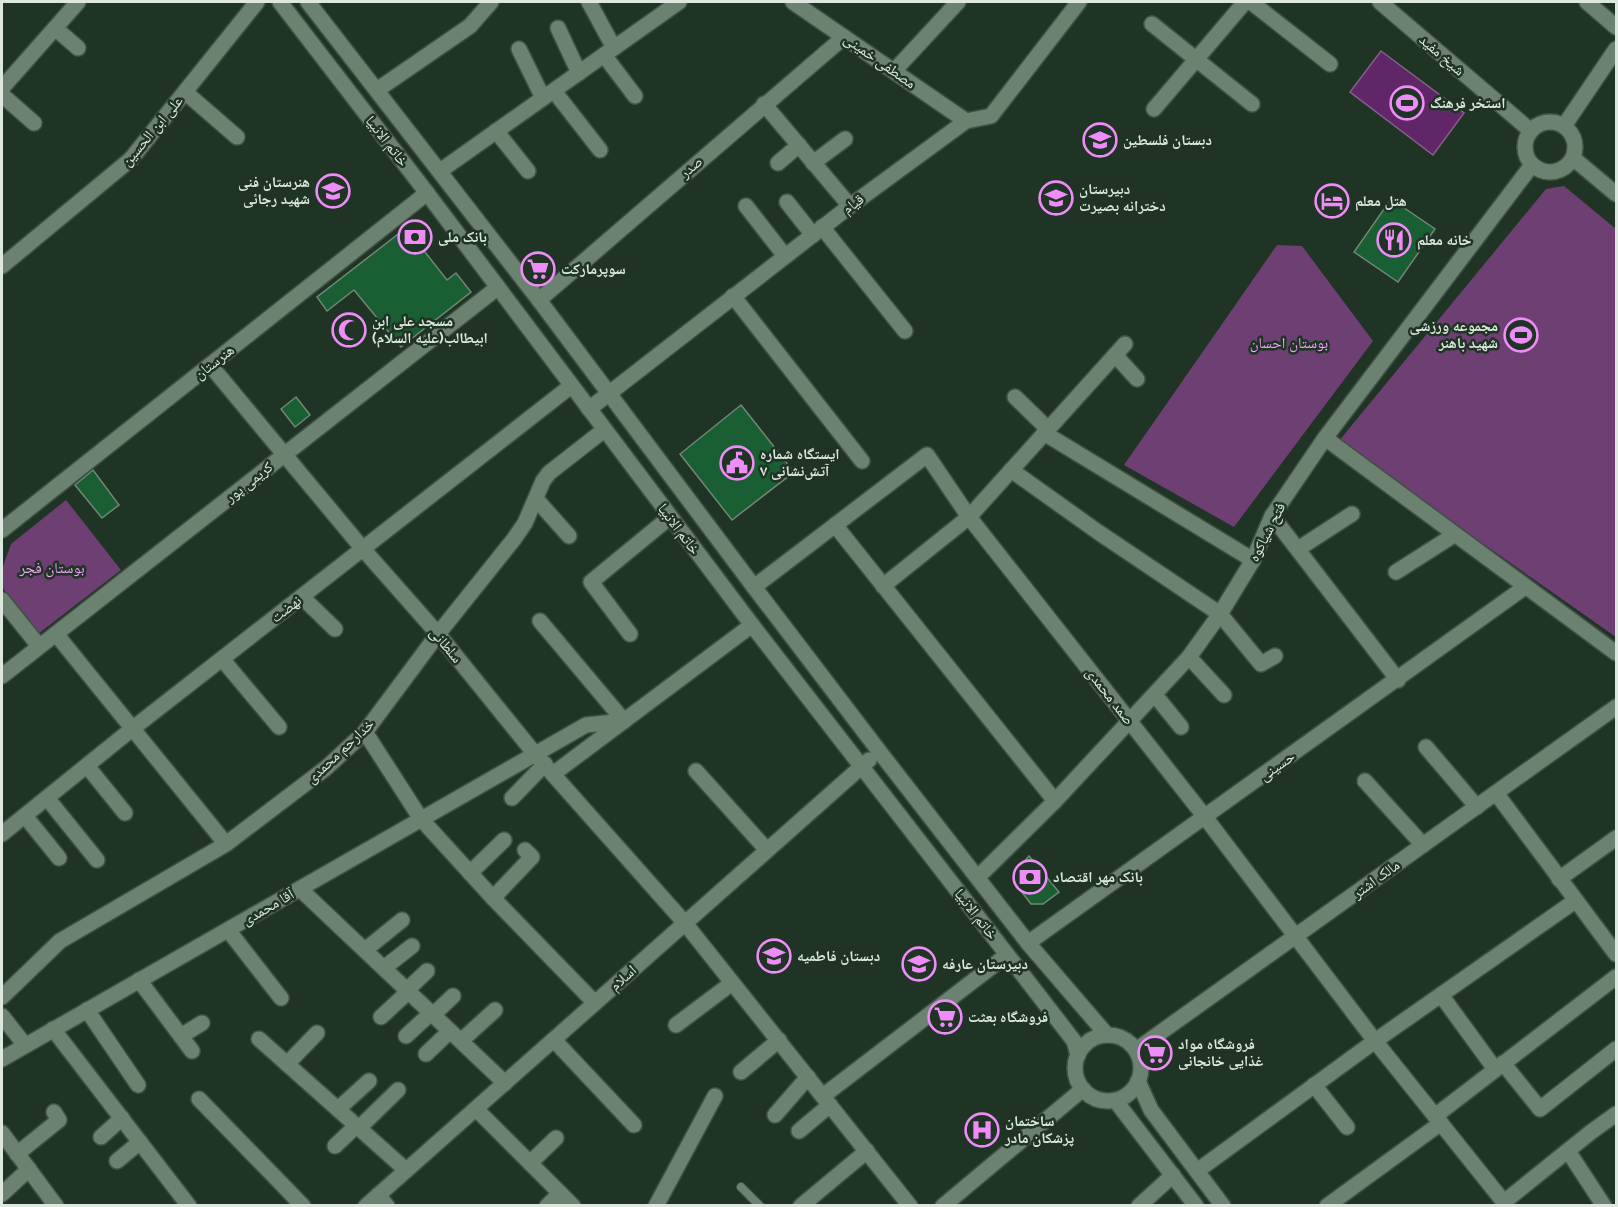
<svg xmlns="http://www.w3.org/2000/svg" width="1618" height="1207" viewBox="0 0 1618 1207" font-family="Raleway,'Noto Naskh Arabic',sans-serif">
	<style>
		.green { fill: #6e3f73 }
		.water { fill: #612668; stroke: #86608b; stroke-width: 1.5 }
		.building { fill: #1a5f33; stroke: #718675; stroke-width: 1.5 }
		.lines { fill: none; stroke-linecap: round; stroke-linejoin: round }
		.lane-casing { stroke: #3f5044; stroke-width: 10 }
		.street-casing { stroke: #3f5044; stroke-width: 18 }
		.secondary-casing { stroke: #3f5044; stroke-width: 18 }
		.lane { stroke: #6c8271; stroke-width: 8 }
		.street { stroke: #6c8271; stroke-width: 15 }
		.secondary { stroke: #6c8271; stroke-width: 15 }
		.labels { text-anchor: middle; stroke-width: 5; stroke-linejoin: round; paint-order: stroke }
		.street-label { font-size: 15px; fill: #dce8de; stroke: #203425 }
		.poi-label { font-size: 15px; font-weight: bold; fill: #dce8de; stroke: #203425; text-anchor: start }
		.park-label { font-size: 15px; fill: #f5a1fe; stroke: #203425 }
	</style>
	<rect width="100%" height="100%" fill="#203425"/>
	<g class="green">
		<path d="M1564 186 1616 229V637L1338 442 1546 189Z"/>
		<path d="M1277 245 1302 246 1373 341 1234 527 1124 465Z"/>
		<path d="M66 500 121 570 38 634 2 587V569L11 544Z"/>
	</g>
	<path class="water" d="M1381 51 1464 113 1433 155 1350 92Z"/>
	<g class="building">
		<path d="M1391 199 1435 229 1398 282 1354 252Z"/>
		<path d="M415 221 430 240 421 247 447 280 456 273 471 292 401 347 354 290 327 311 317 297Z"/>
		<path d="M296 397 310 415 295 427 281 409Z"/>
		<path d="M741 405 794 472 732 520 680 454Z"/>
		<path d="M93 470 119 505 102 518 75 485Z"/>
		<path d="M1029 856 1059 892 1043 904H1031L1014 882 1015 872Z"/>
	</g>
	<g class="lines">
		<defs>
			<path id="lane" d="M741 1187 760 1206"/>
			<g id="street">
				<path d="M589 2 614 48"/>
				<path d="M1251 2 1330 64"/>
				<path d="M1587 2 1616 27"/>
				<path d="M1152 24 1252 104"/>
				<path d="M55 28 78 48"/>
				<path d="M558 28 579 73"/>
				<path d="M519 49 543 98"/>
				<path d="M604 55 635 96"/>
				<path d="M894 71 958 2"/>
				<path d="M2 88 78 2"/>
				<path d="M377 90 470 26 491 2"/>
				<path d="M554 91 600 150"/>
				<path d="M185 92 237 137"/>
				<path d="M2 95 34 123"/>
				<path d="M764 104 850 206"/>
				<path d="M1154 109 1245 2"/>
				<path d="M496 131 528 171"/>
				<path d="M778 163 799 145"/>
				<path d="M813 163 845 139"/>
				<path d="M440 171 679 2"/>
				<path d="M787 202 813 235"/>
				<path d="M746 206 785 256"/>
				<path d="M822 227 905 331"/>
				<path d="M2 266 131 159 257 2"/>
				<path d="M733 296 862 461"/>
				<path d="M539 300 844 37"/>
				<path d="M1115 355 1137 379"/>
				<path d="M210 365 363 549 438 634 535 754 684 922 910 1206"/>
				<path d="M1015 397 1048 429"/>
				<path d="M1044 433 1253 560"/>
				<path d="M1325 438 1616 653"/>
				<path d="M1011 470 1098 532 1220 614 1261 664 1275 656"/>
				<path d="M536 499 569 536"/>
				<path d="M1272 516 1398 680"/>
				<path d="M835 525 1055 801"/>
				<path d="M2 530 427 193"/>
				<path d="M1298 549 1352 514"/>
				<path d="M1396 572 1454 535"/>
				<path d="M883 586 969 517 1125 344"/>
				<path d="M754 587 927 455 969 517 1205 817 1375 1041 1507 1206"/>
				<path d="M302 597 335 629"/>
				<path d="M2 600 39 646"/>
				<path d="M540 621 624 721"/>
				<path d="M56 634 226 844"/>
				<path d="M630 634 591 582 670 517"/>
				<path d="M1189 657 1224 695"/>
				<path d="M222 659 279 727"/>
				<path d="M2 676 497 288"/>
				<path d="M1155 695 1181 727"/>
				<path d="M365 732 421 819 493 898 595 1003"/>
				<path d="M1426 747 1477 807"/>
				<path d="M87 766 125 813"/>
				<path d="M696 771 767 850"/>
				<path d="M553 774 752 625"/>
				<path d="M1365 781 1423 845"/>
				<path d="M1496 793 1616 954"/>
				<path d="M47 798 97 860"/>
				<path d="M512 798 545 764"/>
				<path d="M25 816 59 858"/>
				<path d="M2 834 132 729 571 386"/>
				<path d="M470 873 504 840"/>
				<path d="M1559 879 1616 838"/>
				<path d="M300 889 505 1083"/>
				<path d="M493 898 532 857 525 850"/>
				<path d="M228 930 281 998"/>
				<path d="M1028 943 1525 587"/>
				<path d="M365 950 402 920"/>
				<path d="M384 968 412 946"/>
				<path d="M139 980 192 1051"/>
				<path d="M407 990 427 971"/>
				<path d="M1441 995 1495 1069"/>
				<path d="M2 997 60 941 226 844 326 768 365 732 438 634 514 539 525 523 543 481 549 473 604 430"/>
				<path d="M87 1010 138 1085"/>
				<path d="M433 1015 453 996"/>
				<path d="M2 1016 25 1045"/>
				<path d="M381 1017 409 991"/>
				<path d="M676 1025 732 983"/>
				<path d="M53 1029 189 1206"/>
				<path d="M181 1036 202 1023"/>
				<path d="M406 1036 431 1013"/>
				<path d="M259 1039 406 1170"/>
				<path d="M554 1040 634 1125"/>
				<path d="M461 1041 495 1010"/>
				<path d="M426 1054 450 1031"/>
				<path d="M2 1059 586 725 624 721"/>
				<path d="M1503 1063 1540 1109 1616 1049"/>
				<path d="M287 1064 317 1033"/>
				<path d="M741 1072 779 1040"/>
				<path d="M1314 1085 1347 1127"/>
				<path d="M823 1096 1007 955"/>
				<path d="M199 1099 303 1206"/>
				<path d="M338 1109 369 1081"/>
				<path d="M476 1109 573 1206"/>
				<path d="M775 1115 808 1077"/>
				<path d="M1435 1116 1616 977"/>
				<path d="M359 1128 398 1090"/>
				<path d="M799 1131 830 1105"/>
				<path d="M2 1133 56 1206"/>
				<path d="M101 1137 122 1118"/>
				<path d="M335 1146 356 1126"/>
				<path d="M1568 1151 1604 1206"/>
				<path d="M17 1154 59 1120 54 1112"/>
				<path d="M117 1161 140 1142"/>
				<path d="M530 1163 556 1138"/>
				<path d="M1197 1171 1375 1041 1575 901"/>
				<path d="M2 1194 29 1169"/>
				<path d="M378 1195 387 1206"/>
				<path d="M1504 1202 1591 1132 1616 1114"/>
				<path d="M547 1206 560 1193"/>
				<path d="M656 1206 715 1096"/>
				<path d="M801 1206 867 1151"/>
				<path d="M1139 1206 1173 1175"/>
				<path d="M1327 1206 1441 1123"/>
			</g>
			<g id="secondary">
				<path d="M280 2 427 193 752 625 1074 1041 1078 1055"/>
				<path d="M308 2 539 300 754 587 879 751 1028 943 1107 1035"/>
				<path d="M793 2 966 121"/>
				<path d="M1380 2 1531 131"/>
				<circle cx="1550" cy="147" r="25"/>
				<path d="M1564 126 1616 49"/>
				<path d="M1573 158 1616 194"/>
				<path d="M589 409 850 206 966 121 991 116 1079 2"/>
				<path d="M978 877 1055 801 1189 657 1220 614 1253 560 1272 516 1325 438 1532 165"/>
				<circle cx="1108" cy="1068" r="33"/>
				<path d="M1136 1050 1616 707"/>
				<path d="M1138 1081 1151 1110 1223 1206"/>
				<path d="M1115 1100 1196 1206"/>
				<path d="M366 1206 869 760"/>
				<path d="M943 1206 1083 1089"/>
			</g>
		</defs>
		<use href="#lane" class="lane-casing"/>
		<use href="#street" class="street-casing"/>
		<use href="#secondary" class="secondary-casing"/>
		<use href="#lane" class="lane"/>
		<use href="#street" class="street"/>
		<use href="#secondary" class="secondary"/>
	</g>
	<defs>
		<symbol id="stadium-ring" viewBox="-11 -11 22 22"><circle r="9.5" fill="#203425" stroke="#ee8cf8" stroke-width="1.5"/><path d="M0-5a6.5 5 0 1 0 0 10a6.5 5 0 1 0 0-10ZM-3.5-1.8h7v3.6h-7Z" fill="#ee8cf8"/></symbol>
		<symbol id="school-ring" viewBox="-11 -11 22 22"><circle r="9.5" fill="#203425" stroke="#ee8cf8" stroke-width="1.5"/><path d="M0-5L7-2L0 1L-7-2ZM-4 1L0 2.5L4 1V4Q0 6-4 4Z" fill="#ee8cf8"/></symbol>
		<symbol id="hotel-ring" viewBox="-11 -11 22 22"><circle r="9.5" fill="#203425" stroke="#ee8cf8" stroke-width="1.5"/><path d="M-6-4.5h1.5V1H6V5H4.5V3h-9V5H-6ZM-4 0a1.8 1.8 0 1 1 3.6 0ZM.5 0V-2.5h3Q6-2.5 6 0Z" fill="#ee8cf8"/></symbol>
		<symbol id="bank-ring" viewBox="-11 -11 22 22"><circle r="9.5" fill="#203425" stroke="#ee8cf8" stroke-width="1.5"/><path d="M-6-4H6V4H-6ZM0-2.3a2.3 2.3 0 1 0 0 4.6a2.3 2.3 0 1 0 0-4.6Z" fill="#ee8cf8"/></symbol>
		<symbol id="restaurant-ring" viewBox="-11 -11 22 22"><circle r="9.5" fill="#203425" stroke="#ee8cf8" stroke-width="1.5"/><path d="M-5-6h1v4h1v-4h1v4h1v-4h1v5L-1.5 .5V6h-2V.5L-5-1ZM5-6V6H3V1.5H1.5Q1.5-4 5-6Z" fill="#ee8cf8"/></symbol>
		<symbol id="supermarket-ring" viewBox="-11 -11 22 22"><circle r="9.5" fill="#203425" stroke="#ee8cf8" stroke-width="1.5"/><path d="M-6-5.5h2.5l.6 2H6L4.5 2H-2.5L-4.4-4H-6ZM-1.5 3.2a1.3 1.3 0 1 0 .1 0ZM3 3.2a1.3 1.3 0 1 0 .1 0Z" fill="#ee8cf8"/></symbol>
		<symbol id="mosque-ring" viewBox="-11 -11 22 22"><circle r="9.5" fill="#203425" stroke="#ee8cf8" stroke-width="1.5"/><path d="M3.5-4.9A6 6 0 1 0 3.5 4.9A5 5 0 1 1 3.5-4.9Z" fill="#ee8cf8"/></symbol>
		<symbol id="civic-ring" viewBox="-11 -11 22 22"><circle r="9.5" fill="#203425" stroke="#ee8cf8" stroke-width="1.5"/><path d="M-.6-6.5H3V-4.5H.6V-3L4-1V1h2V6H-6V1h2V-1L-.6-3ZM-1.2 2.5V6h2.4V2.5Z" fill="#ee8cf8"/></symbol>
		<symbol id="hospital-ring" viewBox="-11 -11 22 22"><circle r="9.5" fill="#203425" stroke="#ee8cf8" stroke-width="1.5"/><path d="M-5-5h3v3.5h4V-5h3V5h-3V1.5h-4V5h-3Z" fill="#ee8cf8"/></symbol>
	</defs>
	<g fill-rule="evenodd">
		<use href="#stadium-ring" x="1388" y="84" width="38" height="38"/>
		<use href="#school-ring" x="1081" y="121" width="38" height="38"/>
		<use href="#school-ring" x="314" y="172" width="38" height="38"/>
		<use href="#school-ring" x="1037" y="179" width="38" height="38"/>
		<use href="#hotel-ring" x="1313" y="182" width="38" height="38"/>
		<use href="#bank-ring" x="396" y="218" width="38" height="38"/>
		<use href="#restaurant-ring" x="1375" y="221" width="38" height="38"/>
		<use href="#supermarket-ring" x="519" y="250" width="38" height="38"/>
		<use href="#mosque-ring" x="330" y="311" width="38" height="38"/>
		<use href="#stadium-ring" x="1502" y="316" width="38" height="38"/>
		<use href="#civic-ring" x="718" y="444" width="38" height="38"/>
		<use href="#bank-ring" x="1011" y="858" width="38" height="38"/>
		<use href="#school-ring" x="755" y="937" width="38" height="38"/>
		<use href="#school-ring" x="900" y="945" width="38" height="38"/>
		<use href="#supermarket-ring" x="926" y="998" width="38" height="38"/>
		<use href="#supermarket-ring" x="1136" y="1034" width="38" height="38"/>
		<use href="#hospital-ring" x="963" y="1111" width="38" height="38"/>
	</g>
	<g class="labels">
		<g class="street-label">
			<text transform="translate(1442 55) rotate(41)" y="5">شیخ مفید</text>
			<text transform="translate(880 61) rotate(35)" y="5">مصطفی خمینی</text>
			<text transform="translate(152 131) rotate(-50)" y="5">علی ابن الحسین</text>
			<text transform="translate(387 141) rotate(52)" y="5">خاتم الانبیا</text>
			<text transform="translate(691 167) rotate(-41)" y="5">صدر</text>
			<text transform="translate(853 204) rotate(-37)" y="5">قیام</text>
			<text transform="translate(214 362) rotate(-38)" y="5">هنرستان</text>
			<text transform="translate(249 482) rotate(-38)" y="5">کریمی پور</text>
			<text transform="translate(679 529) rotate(53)" y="5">خاتم الانبیا</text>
			<text transform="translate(1267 532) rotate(-63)" y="5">فتح شیاکوه</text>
			<text transform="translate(286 609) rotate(-38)" y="5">نهضت</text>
			<text transform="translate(446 645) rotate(50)" y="5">سلطانی</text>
			<text transform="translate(1110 696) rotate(52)" y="5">صمد محمدی</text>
			<text transform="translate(340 751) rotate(-43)" y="5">خدارحم محمدی</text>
			<text transform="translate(1277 766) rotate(-35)" y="5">حسینی</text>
			<text transform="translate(1376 879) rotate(-36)" y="5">مالک اشتر</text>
			<text transform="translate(268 907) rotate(-30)" y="5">آقا محمدی</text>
			<text transform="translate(976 914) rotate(52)" y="5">خاتم الانبیا</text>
			<text transform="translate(623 978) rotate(-42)" y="5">اسلام</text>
		</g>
		<g class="poi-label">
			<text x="1430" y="108">استخر فرهنگ</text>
			<text x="1123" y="145">دبستان فلسطین</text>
			<text x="310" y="187" text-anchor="end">هنرستان فنی<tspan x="310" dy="17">شهید رجائی</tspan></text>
			<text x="1079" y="194">دبیرستان<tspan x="1079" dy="17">دخترانه بصیرت</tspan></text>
			<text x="1355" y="206">هتل معلم</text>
			<text x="438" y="242">بانک ملی</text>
			<text x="1417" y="245">خانه معلم</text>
			<text x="561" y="274">سوپرمارکت</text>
			<text x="372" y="326">مسجد علی ابن<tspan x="372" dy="17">ابیطالب(علیه السلام)</tspan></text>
			<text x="1498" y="331" text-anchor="end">مجموعه ورزشی<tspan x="1498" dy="17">شهید باهنر</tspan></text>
			<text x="760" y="459">ایستگاه شماره<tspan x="760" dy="17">۷ آتش‌نشانی</tspan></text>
			<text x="1053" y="882">بانک مهر اقتصاد</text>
			<text x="797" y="961">دبستان فاطمیه</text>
			<text x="942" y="969">دبیرستان عارفه</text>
			<text x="968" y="1022">فروشگاه بعثت</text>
			<text x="1178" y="1049">فروشگاه مواد<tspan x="1178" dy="17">غذایی خانجانی</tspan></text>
			<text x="1005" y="1126">ساختمان<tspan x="1005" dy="17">پزشکان مادر</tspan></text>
		</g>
		<g class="park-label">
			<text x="1289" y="348">بوستان احسان</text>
			<text x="52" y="573">بوستان فجر</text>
		</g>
	</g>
	<rect width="1618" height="1207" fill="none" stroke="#dce8de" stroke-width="6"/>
</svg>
